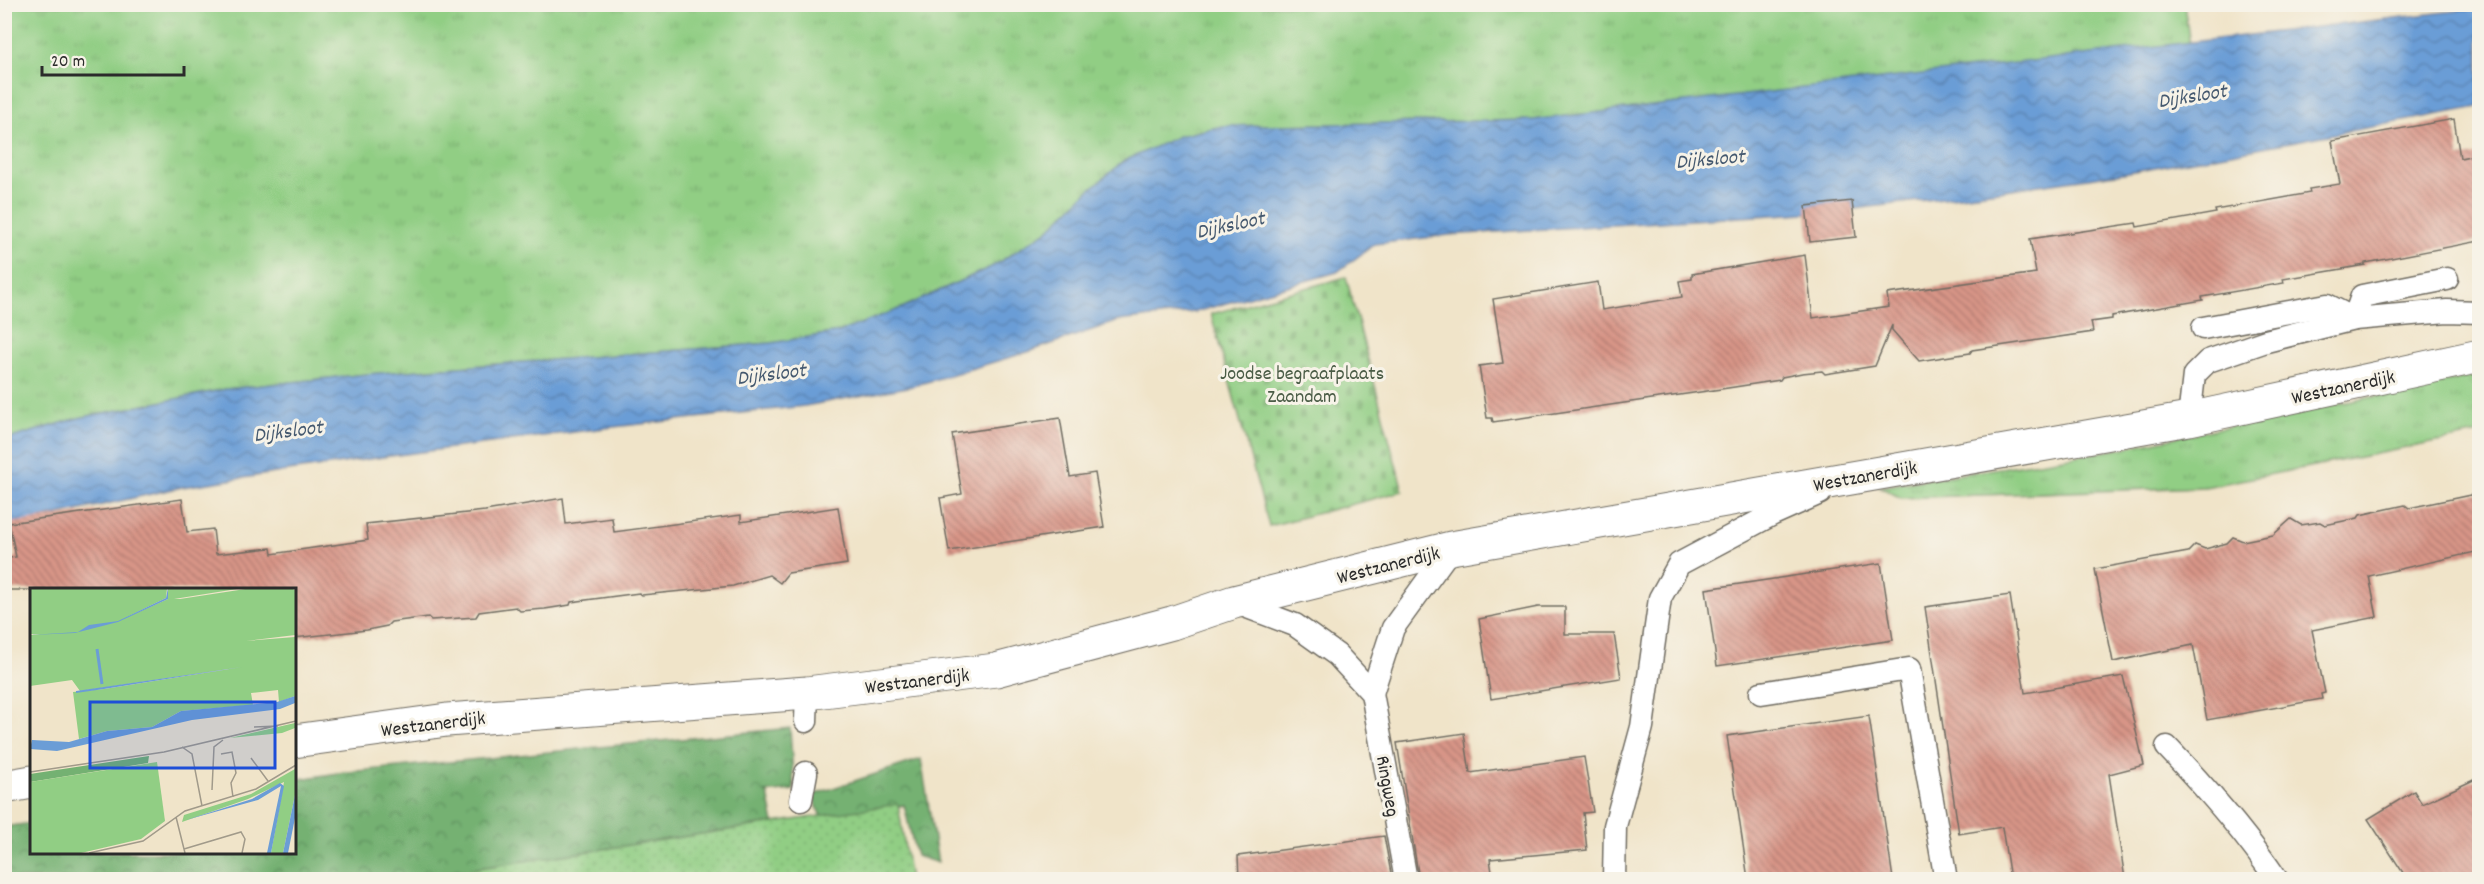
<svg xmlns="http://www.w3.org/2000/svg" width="2484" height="884" viewBox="0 0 2484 884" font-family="Dekko,sans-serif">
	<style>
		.grass { fill: url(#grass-tufts); stroke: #5e7c58; stroke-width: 1.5 }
		.forest { fill: url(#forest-crowns); stroke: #506e4e; stroke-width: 1.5 }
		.cemetery { fill: url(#cemetery-stones); stroke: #5e7c58; stroke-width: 1.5 }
		.garden { fill: url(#garden-dots); stroke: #5e7c58; stroke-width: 1.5 }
		.water { fill: url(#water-waves); stroke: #4b6480; stroke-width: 1.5 }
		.building { fill: url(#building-back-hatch) }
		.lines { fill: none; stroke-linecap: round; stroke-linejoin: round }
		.lane-casing { stroke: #706c62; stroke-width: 25 }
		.secondary-casing { stroke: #706c62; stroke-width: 35 }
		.lane { stroke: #fff; stroke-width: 22 }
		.secondary { stroke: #fff; stroke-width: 33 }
		.labels { text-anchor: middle; stroke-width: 6; stroke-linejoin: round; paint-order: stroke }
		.park-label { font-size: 20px; fill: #4a5c46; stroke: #f7f3e8 }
		.street-label { font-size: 20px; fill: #2b2b2b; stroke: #f7f3e8 }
		.water-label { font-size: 21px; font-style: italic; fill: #45596f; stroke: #f7f3e8 }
		.inset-river { fill: none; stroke: #6b9dd6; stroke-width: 3 }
		.inset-road { fill: none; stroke: #a19a8a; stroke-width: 1.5 }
		.view { fill: #1d4ed8; fill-opacity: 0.15; stroke: #1d4ed8; stroke-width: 3 }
		.inset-edge { fill: none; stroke: #2b2b2b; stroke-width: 3 }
	</style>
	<defs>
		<pattern id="grass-tufts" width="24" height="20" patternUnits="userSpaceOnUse" patternTransform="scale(1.5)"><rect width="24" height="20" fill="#91ce84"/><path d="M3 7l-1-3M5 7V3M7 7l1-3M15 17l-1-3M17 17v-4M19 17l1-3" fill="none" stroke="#7db172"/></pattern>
		<pattern id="forest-crowns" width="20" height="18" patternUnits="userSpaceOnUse" patternTransform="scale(1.5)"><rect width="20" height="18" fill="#74b172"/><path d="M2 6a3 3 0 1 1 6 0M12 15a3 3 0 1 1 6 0" fill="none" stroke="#5f905e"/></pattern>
		<pattern id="cemetery-stones" width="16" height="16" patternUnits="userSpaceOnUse" patternTransform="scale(1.5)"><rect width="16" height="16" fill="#91ce84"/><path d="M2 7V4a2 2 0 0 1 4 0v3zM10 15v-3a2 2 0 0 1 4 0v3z" fill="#7db172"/></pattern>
		<pattern id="garden-dots" width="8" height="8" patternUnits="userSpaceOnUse" patternTransform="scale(1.5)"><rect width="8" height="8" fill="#91ce84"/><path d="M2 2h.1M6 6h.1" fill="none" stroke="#7db172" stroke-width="1.8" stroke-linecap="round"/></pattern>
		<pattern id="water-waves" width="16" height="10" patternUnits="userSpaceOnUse" patternTransform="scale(1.5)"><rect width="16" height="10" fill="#6b9dd6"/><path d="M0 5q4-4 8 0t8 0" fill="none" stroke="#5880ae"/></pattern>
		<pattern id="building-back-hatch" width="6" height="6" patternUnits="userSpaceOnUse" patternTransform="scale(1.5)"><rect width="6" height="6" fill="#d89587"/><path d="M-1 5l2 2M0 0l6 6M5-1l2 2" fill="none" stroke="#af7a6f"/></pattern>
	</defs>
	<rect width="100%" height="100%" fill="#f7f3e8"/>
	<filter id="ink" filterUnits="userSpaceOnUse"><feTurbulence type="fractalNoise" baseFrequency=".0167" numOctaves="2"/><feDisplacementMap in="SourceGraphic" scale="12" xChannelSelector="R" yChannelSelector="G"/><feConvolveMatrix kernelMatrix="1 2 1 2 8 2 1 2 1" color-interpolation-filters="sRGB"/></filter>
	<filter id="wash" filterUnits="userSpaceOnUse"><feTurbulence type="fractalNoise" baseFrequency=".008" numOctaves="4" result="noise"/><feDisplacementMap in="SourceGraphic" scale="24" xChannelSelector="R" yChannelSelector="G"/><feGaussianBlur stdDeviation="1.35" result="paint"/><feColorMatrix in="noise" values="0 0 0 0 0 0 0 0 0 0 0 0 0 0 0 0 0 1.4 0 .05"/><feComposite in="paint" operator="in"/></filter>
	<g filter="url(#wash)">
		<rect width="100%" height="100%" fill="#f0e4c9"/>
		<g class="grass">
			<path d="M5 5H2184L2190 44 1533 120 1222 126 1179 136 1088 191 1047 231 995 265 904 307 839 332 771 343 367 374 226 389 78 418 5 440Z"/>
			<path d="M2479 375V434L2205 487 1901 498 1880 487 2114 450Z"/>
		</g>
		<g class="forest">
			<path d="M790 728 794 790 764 793 768 794 774 823 407 879H5L4 827 31 823 32 852H294V780L338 773Z"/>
			<path d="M921 759 938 863 916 856 904 805 824 824 812 795Z"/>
		</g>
		<path class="cemetery" d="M1346 277 1403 491 1269 526 1211 314Z"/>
		<path class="garden" d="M898 804 910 879H407Z"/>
		<path class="water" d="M2479 8V107L2123 173 1991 192 1838 211 1449 235 1375 244 1337 272 1195 312 1118 321 1031 351 913 386 805 406 613 427 390 456 182 487 5 527V440L78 418 226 389 367 374 771 343 839 332 904 307 995 265 1047 231 1088 191 1124 161 1179 136 1222 126 1533 120Z"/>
		<g id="blocks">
			<g class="building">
				<path d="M2454 119 2460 158 2480 154V241L2365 263V265L2283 279 2284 283 2202 297 2203 300 2112 316V319L2091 322 2093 332 1972 350 1970 353 1919 361 1892 330V325L1875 366 1825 374 1822 371 1802 373 1782 377 1780 380 1728 388 1493 422 1492 418H1487L1479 366 1503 363 1493 299 1598 282 1602 310 1682 297 1679 281 1692 279V274L1805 255 1813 318 1889 307 1887 294 2036 273 2030 239 2136 223 2137 227 2216 213 2215 210 2310 193 2309 189 2340 184 2332 141Z"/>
				<path d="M1852 201 1856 237 1810 242 1806 206Z"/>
				<path d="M1060 418 1070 477 1095 473 1104 527 949 551 940 498 962 494 952 434Z"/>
				<path d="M2480 493V551L2369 576 2377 617 2312 630 2325 693 2321 694 2322 699 2207 720 2193 645 2113 662 2095 569 2188 552 2195 545 2205 549 2227 543 2233 537 2243 541 2273 535 2291 519 2301 525 2320 522 2325 525 2358 518 2360 515 2405 505 2409 508Z"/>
				<path d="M563 498 566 524 612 518 614 532 741 515V522L838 507 847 564 788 573 780 583 769 575 733 586 642 595 639 593 571 602 570 605 545 609 520 611 516 607 479 612 476 617 431 620 428 617 391 622 387 626 367 630 294 638V590H4V559L16 557 9 523 182 499 187 532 213 529 216 554 271 548 272 554 368 540 366 524 485 511Z"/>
				<path d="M1881 563 1893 640 1717 666 1706 589Z"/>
				<path d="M2010 595 2025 693 2123 676 2144 765 2109 774 2125 879H2010L2002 827 1959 834 1925 607Z"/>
				<path d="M1538 607H1565V634H1614L1621 678 1491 699 1479 619Z"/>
				<path d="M1869 716 1893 879H1748L1727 736Z"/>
				<path d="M1464 733 1470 773 1584 757 1593 812 1583 813 1587 850 1490 859 1493 879H1419L1397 743Z"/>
				<path d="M2480 777V879H2407L2368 819 2414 791 2422 804Z"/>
				<path d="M1384 836 1392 879H1239L1238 856Z"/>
			</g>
		</g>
	</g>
	<g filter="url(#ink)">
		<use href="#blocks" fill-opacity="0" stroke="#706c62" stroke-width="1.5"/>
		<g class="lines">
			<defs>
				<g id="lane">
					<path d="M2203 328 2327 305 2354 319 2447 311 2480 312"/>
					<path d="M2189 419 2194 375 2208 361 2266 341 2354 319 2362 296 2447 279"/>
					<path d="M1234 602 1295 625 1337 655 1372 693 1406 880"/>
					<path d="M1372 693 1393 628 1451 548"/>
					<path d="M1761 693 1909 669 1946 880"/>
					<path d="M806 721 807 693"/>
					<path d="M2167 747C2207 789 2244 831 2277 880"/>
					<path d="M801 800 806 773"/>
					<path d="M1614 880 1615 826 1642 727 1660 598 1679 564 1773 514 1820 493"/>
				</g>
				<g id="secondary">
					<path d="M294 741 447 720 807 693 996 670 1172 623 1234 602 1451 548 2189 419 2480 356"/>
					<path d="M4 787 32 782"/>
				</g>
			</defs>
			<use href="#lane" class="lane-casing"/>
			<use href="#secondary" class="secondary-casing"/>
			<use href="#lane" class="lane"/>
			<use href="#secondary" class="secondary"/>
		</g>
	</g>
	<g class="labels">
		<g class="park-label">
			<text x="1302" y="379">Joodse begraafplaats<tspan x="1302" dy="23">Zaandam</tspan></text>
		</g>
		<g class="street-label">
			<text transform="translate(2343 386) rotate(-12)" y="7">Westzanerdijk</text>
			<text transform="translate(1865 475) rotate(-10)" y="7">Westzanerdijk</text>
			<text transform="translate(1388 564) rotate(-14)" y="7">Westzanerdijk</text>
			<text transform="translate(917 680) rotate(-7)" y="7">Westzanerdijk</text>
			<text transform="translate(433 723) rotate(-7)" y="7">Westzanerdijk</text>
			<text transform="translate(1389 786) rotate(80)" y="7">Ringweg</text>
		</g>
		<g class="water-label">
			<text transform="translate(2192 95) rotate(-9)" y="7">Dijksloot</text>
			<text transform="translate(1710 158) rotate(-5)" y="7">Dijksloot</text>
			<text transform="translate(1230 224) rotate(-12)" y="7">Dijksloot</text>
			<text transform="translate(771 373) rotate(-7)" y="7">Dijksloot</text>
			<text transform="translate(288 430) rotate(-7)" y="7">Dijksloot</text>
		</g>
	</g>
	<g transform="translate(30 588)">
		<rect width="266" height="266" fill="#f0e4c9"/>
		<path d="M0 0H137L136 10 95 30 138 11V0H213L144 11H150L222 0H260L265 2V47L216 53 265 49V108L249 114 248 102 221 105 223 117 151 123 122 139 77 143 49 151 43 104 74 101 212 79 50 103 42 92 0 98V47H10L0 46ZM265 135V140L252 145 200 150ZM265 181V207L253 265H241L254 194 218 211 152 234 154 227 221 206Z" fill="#91ce84"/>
		<path d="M119 168 118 175 0 194V186Z" fill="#74b172"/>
		<path d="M127 174 135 233 111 251 51 265H0V194Z" fill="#91ce84"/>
		<path d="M138 0V11L88 34 45 45 0 47 48 44 59 37 88 33 136 10ZM212 79 74 101 46 105V103ZM265 108V115L250 121 162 132 27 163 0 161 2 152 39 154 77 143 122 139 151 123 247 114ZM250 195 254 198 241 265H237L251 198 228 212 156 232 222 211ZM265 207V230L258 265H253Z" fill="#6b9dd6"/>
		<path class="inset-river" d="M67 61 72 96"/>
		<path class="inset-road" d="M0 114V139M224 139 248 138M152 159 162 166 172 218M191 166 202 164 206 185 201 195 203 209M221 170 238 193M0 184 134 164 266 133M182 202 184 159 193 152M146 229 155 265M154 261 211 244 215 251 212 265M59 265 113 253 155 223 226 201 266 177"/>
		<path class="view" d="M60 114H245V180H60Z"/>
		<rect width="266" height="266" class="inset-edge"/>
	</g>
	<rect width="2484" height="884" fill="none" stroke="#f7f3e8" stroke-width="24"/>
	<path d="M42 66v9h142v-9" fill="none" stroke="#2b2b2b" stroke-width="3"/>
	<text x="51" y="66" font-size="18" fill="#2b2b2b" stroke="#f7f3e8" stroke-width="4.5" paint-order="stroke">20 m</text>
</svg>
